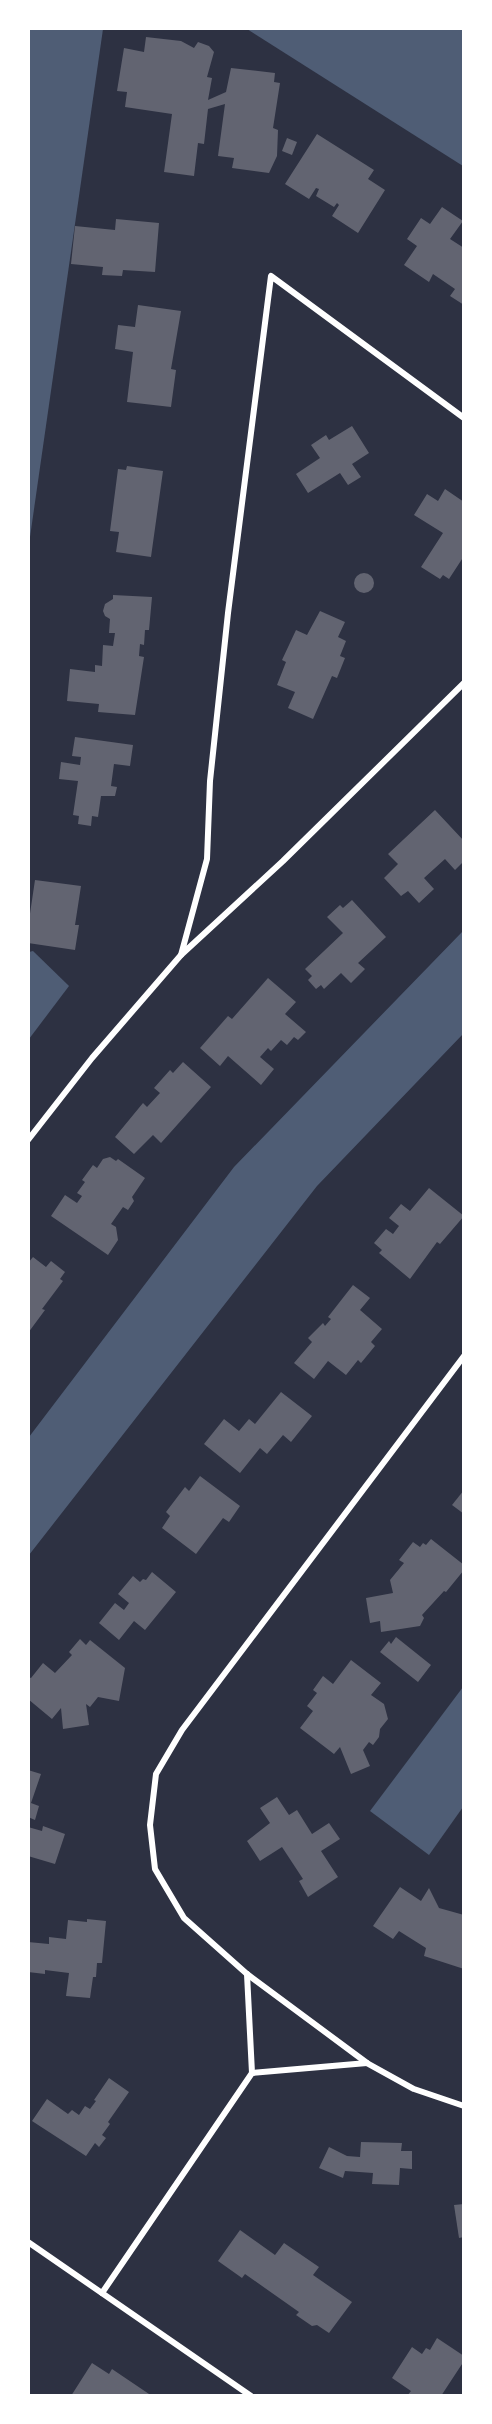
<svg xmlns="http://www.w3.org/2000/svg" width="492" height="2424" viewBox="0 0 492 2424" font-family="Ubuntu,sans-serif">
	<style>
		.water { fill: #4f5d75 }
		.building { fill: #626471 }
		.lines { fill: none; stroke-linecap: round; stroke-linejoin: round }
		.minor { stroke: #fff; stroke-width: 6 }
	</style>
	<rect width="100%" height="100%" fill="#2d3142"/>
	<g class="water">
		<path d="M29 28 103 29 29 544 28 29Z"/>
		<path d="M247 29H463V166Z"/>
		<path d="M463 931V1034L317 1186 29 1555V1437L234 1167Z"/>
		<path d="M33 951 69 986 29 1039V952Z"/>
		<path d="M463 1687V1807L429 1855 370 1811Z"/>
	</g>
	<g class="building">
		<path d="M146 37 181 41 194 48 198 42 209 46 214 52 207 77 212 78 208 100 226 92 231 68 275 73 274 82 280 83 273 128 278 130 277 156 269 173 232 168 234 158 218 156 225 104 208 109 204 144 198 143 194 176 164 172 172 114 125 107 127 92 117 91 124 48 144 52Z"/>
		<path d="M317 134 374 170 368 179 385 190 358 233 332 216 339 205 337 203 334 207 316 196 319 189 316 188 309 199 285 184Z"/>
		<path d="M287 138 297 142 292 155 282 151Z"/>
		<path d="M442 207 463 221 450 239 464 248V305L450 296 455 289 433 274 429 282 404 265 417 246 407 239 421 218 430 224Z"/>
		<path d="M116 219 159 223 155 272 123 270 122 276 102 275 103 267 71 264 75 226 115 230Z"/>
		<path d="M138 305 181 311 171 369 176 370 171 407 127 402 133 352 115 349 118 325 135 327Z"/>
		<path d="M352 426 369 453 352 464 361 477 348 485 340 473 308 493 296 474 320 458 311 445 326 435 329 440Z"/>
		<path d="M127 466 163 471 151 557 116 552 119 532 110 531 118 469 126 470Z"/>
		<path d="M445 489 464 502V556L449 579 443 575 440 579 421 567 443 533 414 515 427 494 438 501Z"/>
		<circle cx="364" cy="583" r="10"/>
		<path d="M113 595 152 597 149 630H145L144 645 140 644 139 656 144 657 135 715 98 712 99 704 67 701 70 669 95 672V665L102 666 103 645 113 646 115 633H109L110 619 105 616 103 611 105 604 113 599Z"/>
		<path d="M320 611 345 622 338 637 346 641 340 656 345 658 337 678 332 676 313 719 288 708 295 692 277 685 286 662 282 660 296 630 307 635Z"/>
		<path d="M75 737 133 745 130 766 114 764 111 786 117 787 115 796H101L98 817 92 816 91 826 78 824 79 816 73 815 78 781 59 779 61 762 80 765 81 757 72 756Z"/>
		<path d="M435 810 464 841V861L455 870 445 859 424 878 434 889 419 903 408 891 401 896 384 878 398 864 388 854Z"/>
		<path d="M35 880 81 886 75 925H79L75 950 28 943V927Z"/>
		<path d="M352 900 386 937 358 963 365 969 351 983 341 973 324 989 321 985 316 989 308 980 312 976 305 969 343 933 327 917 340 905 343 908Z"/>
		<path d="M268 978 296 1002 285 1014 306 1032 298 1040 294 1037 287 1045 281 1040 271 1051 268 1048 260 1057 274 1069 261 1085 228 1056 220 1066 200 1048 228 1016 232 1019Z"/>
		<path d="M183 1062 211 1087 161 1143 153 1135 134 1154 115 1137 143 1103 147 1107 160 1093 154 1088 170 1070 173 1073Z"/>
		<path d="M110 1157 116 1161 118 1159 145 1178 132 1197 134 1201 128 1210 123 1207 111 1224 116 1227 118 1240 108 1255 51 1216 65 1195 77 1203 82 1196 77 1193 85 1182 82 1180 93 1165 97 1168 103 1159Z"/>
		<path d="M429 1188 464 1216 440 1244 437 1242 410 1279 379 1253 382 1250 374 1243 386 1229 393 1234 399 1226 389 1218 401 1204 410 1211Z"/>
		<path d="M33 1257 46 1267 51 1261 65 1272 60 1279 63 1281 42 1309 45 1310 28 1333V1263Z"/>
		<path d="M353 1285 370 1298 360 1310 382 1329 371 1342 375 1346 361 1363 358 1360 346 1375 328 1361 314 1379 294 1363 312 1342 308 1338 323 1323 325 1326 331 1319 328 1317Z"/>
		<path d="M281 1392 312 1416 291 1442 283 1435 267 1454 260 1448 240 1473 204 1444 224 1419 239 1431 249 1419 255 1424Z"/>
		<path d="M200 1476 240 1506 229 1522 223 1518 196 1554 162 1528 170 1516 166 1512 185 1487 189 1491Z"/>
		<path d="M464 1490V1514L452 1505Z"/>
		<path d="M431 1539 464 1565V1570L446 1592 444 1591 422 1615 424 1618 420 1626 381 1632 380 1621 370 1623 366 1598 393 1593 390 1580 404 1563 399 1560 413 1542 420 1547 423 1543 426 1545Z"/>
		<path d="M152 1572 176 1592 145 1630 134 1621 119 1640 99 1623 115 1603 124 1610 129 1603 118 1594 133 1576 140 1582 143 1579 146 1580Z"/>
		<path d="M396 1637 431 1665 418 1682 380 1652 389 1641 391 1644Z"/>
		<path d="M80 1639 86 1645 90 1640 125 1668 119 1701 98 1697 90 1707 86 1704 89 1725 63 1729 61 1708 52 1719 28 1699V1677L31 1678 43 1663 55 1673 72 1655 69 1652Z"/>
		<path d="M351 1660 381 1683 371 1695 384 1704 388 1719 380 1729 379 1737 373 1745 369 1742 363 1750 370 1766 351 1774 340 1747 334 1754 300 1728 313 1711 307 1706 317 1693 313 1690 323 1676 333 1684Z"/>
		<path d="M28 1770 41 1774 31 1803 39 1806 35 1820 28 1817Z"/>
		<path d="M277 1797 289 1815 297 1810 312 1834 329 1823 340 1839 321 1851 338 1877 308 1897 299 1881 303 1879 282 1847 260 1861 247 1841 270 1823 260 1808Z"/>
		<path d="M43 1826 65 1834 55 1864 28 1856V1827L42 1831Z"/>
		<path d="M400 1887 421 1901 429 1888 439 1908 464 1915V1969L424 1956 426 1948 399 1931 393 1939 373 1926Z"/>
		<path d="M87 1919 106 1921 102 1963H97L96 1977H93L90 1998 66 1996 69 1973 45 1970V1974L28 1972V1942L49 1944V1937L66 1939 68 1920 87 1922Z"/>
		<path d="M109 2078 129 2092 108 2122 110 2124 102 2135 106 2138 99 2147 95 2143 86 2156 32 2121 47 2099 68 2114 72 2110 79 2115 85 2106 90 2109 96 2101 94 2100Z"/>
		<path d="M361 2142 402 2143 401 2151H412V2169L400 2168 399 2185 372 2184 373 2173 345 2171 343 2178 319 2168 329 2147 347 2156 360 2157Z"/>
		<path d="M464 2204V2237L459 2238 454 2205Z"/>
		<path d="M240 2230 275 2255 284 2243 319 2267 313 2275 352 2302 329 2333 317 2325 312 2326 296 2315 299 2312 245 2274 242 2278 218 2261Z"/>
		<path d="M437 2338 464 2356V2361L441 2396H407L411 2391 392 2378 412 2347 422 2354 426 2348 430 2350Z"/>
		<path d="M92 2363 109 2374 112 2369 152 2396H71Z"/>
	</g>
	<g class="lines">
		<g class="minor">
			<path d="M464 418 271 276 228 613 210 781 207 859 181 955 283 861 464 683"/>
			<path d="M28 1140 92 1058 181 955"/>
			<path d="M464 1356 182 1730 156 1774 150 1825 155 1869 184 1918 247 1974 367 2063 414 2089 464 2106"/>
			<path d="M247 1974 252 2073"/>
			<path d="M28 2242 251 2396"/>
			<path d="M102 2293 252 2073 367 2063"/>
		</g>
	</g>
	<rect width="492" height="2424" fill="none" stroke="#ffffff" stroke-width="60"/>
</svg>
